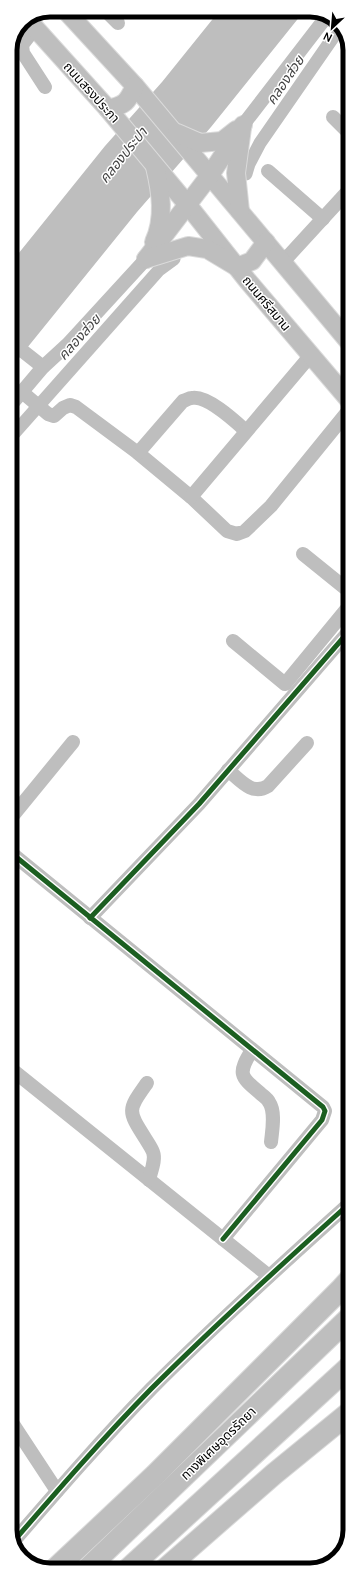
<svg xmlns="http://www.w3.org/2000/svg" width="360" height="1580" viewBox="0 0 360 1580" font-family="Manrope,'Noto Sans Thai',sans-serif">
	<style>
		.water { fill: #bebebe }
		.lines { fill: none; stroke-linecap: round; stroke-linejoin: round }
		.canal { stroke: #bebebe; stroke-width: 13 }
		.major-casing { stroke: #dbdbdb; stroke-width: 20 }
		.highway-casing { stroke: #dbdbdb; stroke-width: 23 }
		.minor { stroke: #bebebe; stroke-width: 14 }
		.major { stroke: #bebebe; stroke-width: 18 }
		.highway { stroke: #bebebe; stroke-width: 21 }
		.cycleway-casing { stroke: #fff; stroke-width: 8 }
		.cycleway { stroke: #1b5e20; stroke-width: 5 }
		.labels { text-anchor: middle; stroke-width: 3; stroke-linejoin: round; paint-order: stroke }
		.street-label { font-size: 13px; fill: #000; stroke: #fff }
		.water-label { font-size: 14px; font-style: italic; fill: #434343; stroke: #fff }
		.rim { fill: none; stroke: #000; stroke-width: 5 }
	</style>
	<rect width="100%" height="100%" fill="#fff"/>
	<path class="water" d="M220 10H305L211 127 137 212 10 369V264L105 146 162 82Z"/>
	<g class="lines">
		<g class="canal">
			<path d="M246 174 249 164 260 143 341 26"/>
			<path d="M10 438 159 270 174 259"/>
		</g>
		<defs>
			<g id="major">
				<path d="M65 10 135 86 349 342"/>
				<path d="M27 19 108 109 187 204 247 280 349 400"/>
				<path d="M108 109C126 105 127 102 135 86"/>
				<path d="M177 133 200 143 222 141 236 130"/>
				<path d="M240 211 236 173 242 128"/>
				<path d="M154 242C165 218 161 192 155 167"/>
				<path d="M146 259 210 175 243 125"/>
				<path d="M146 259 188 246 207 249 237 267 252 261 266 242"/>
			</g>
			<g id="highway">
				<path d="M54 1570 155 1475 340 1290 350 1279"/>
				<path d="M86 1570 350 1317"/>
				<path d="M127 1570 350 1366"/>
				<path d="M164 1570 274 1474 350 1412"/>
			</g>
		</defs>
		<use href="#major" class="major-casing"/>
		<use href="#highway" class="highway-casing"/>
		<g class="minor">
			<path d="M105 10 118 23"/>
			<path d="M327 16 342 29"/>
			<path d="M74 20 84 10"/>
			<path d="M35 28 22 45 23 53 45 87"/>
			<path d="M333 117 349 133"/>
			<path d="M243 125 327 16"/>
			<path d="M268 171 323 219"/>
			<path d="M283 262 349 190"/>
			<path d="M10 341 43 367"/>
			<path d="M22 392 48 414 54 416 63 408 70 405 76 407 138 453 191 497 227 531 237 534 245 531 271 506 349 410"/>
			<path d="M10 406 43 367 68 344 146 259"/>
			<path d="M138 453 183 401C186 400 189 398 192 398 207 395 235 421 246 431"/>
			<path d="M191 497 311 355"/>
			<path d="M303 554 350 592"/>
			<path d="M233 641 285 684 350 605"/>
			<path d="M228 770C240 780 252 796 268 786L307 743"/>
			<path d="M10 819 73 742"/>
			<path d="M10 852 323 1107 325 1111 322 1120 223 1239"/>
			<path d="M90 918 199 804 350 630"/>
			<path d="M252 1050C238 1073 239 1076 260 1093 263 1096 267 1098 269 1102 276 1112 272 1131 271 1142"/>
			<path d="M10 1068 269 1276"/>
			<path d="M147 1083C128 1110 127 1110 145 1138 148 1143 151 1147 153 1152 156 1160 151 1171 149 1180"/>
			<path d="M11 1421 57 1491"/>
			<path d="M13 1542C58 1490 103 1438 151 1389 215 1325 282 1264 350 1203"/>
		</g>
		<use href="#major" class="major"/>
		<use href="#highway" class="highway"/>
		<defs>
			<g id="cycleway">
				<path d="M10 852 323 1107 325 1111 322 1120 223 1239"/>
				<path d="M90 918 199 804 350 630"/>
				<path d="M13 1542C58 1490 103 1438 151 1389 215 1325 282 1264 350 1203"/>
			</g>
		</defs>
		<use href="#cycleway" class="cycleway-casing"/>
		<use href="#cycleway" class="cycleway"/>
	</g>
	<g class="labels">
		<g class="street-label">
			<text transform="translate(92 92) rotate(48)" y="5">ถนนสรงประภา</text>
			<text transform="translate(267 303) rotate(50)" y="5">ถนนศรีสมาน</text>
			<text transform="translate(218 1443) rotate(-44)" y="5">ทางพิเศษอุดรรัถยา</text>
		</g>
		<g class="water-label">
			<text transform="translate(285 80) rotate(-56)" y="5">คลองส่วย</text>
			<text transform="translate(123 155) rotate(-51)" y="5">คลองประปา</text>
			<text transform="translate(79 337) rotate(-48)" y="5">คลองส่วย</text>
		</g>
	</g>
	<path d="M0 0H360V1580H0ZM50 17H310A33 33 0 0 1 343 50V1530A33 33 0 0 1 310 1563H50A33 33 0 0 1 17 1530V50A33 33 0 0 1 50 17Z" fill="#fff" fill-rule="evenodd"/>
	<path class="rim" d="M50 17H310A33 33 0 0 1 343 50V1530A33 33 0 0 1 310 1563H50A33 33 0 0 1 17 1530V50A33 33 0 0 1 50 17Z"/>
	<g transform="translate(332 28) rotate(206)" stroke="#ffffff" stroke-width="3" paint-order="stroke">
	<path d="M0-3L7 15L0 10L-7 15Z" fill="#000000"/>
	<text y="-6" font-size="11" font-weight="bold" text-anchor="middle" fill="#000000">N</text>
	</g>
</svg>
